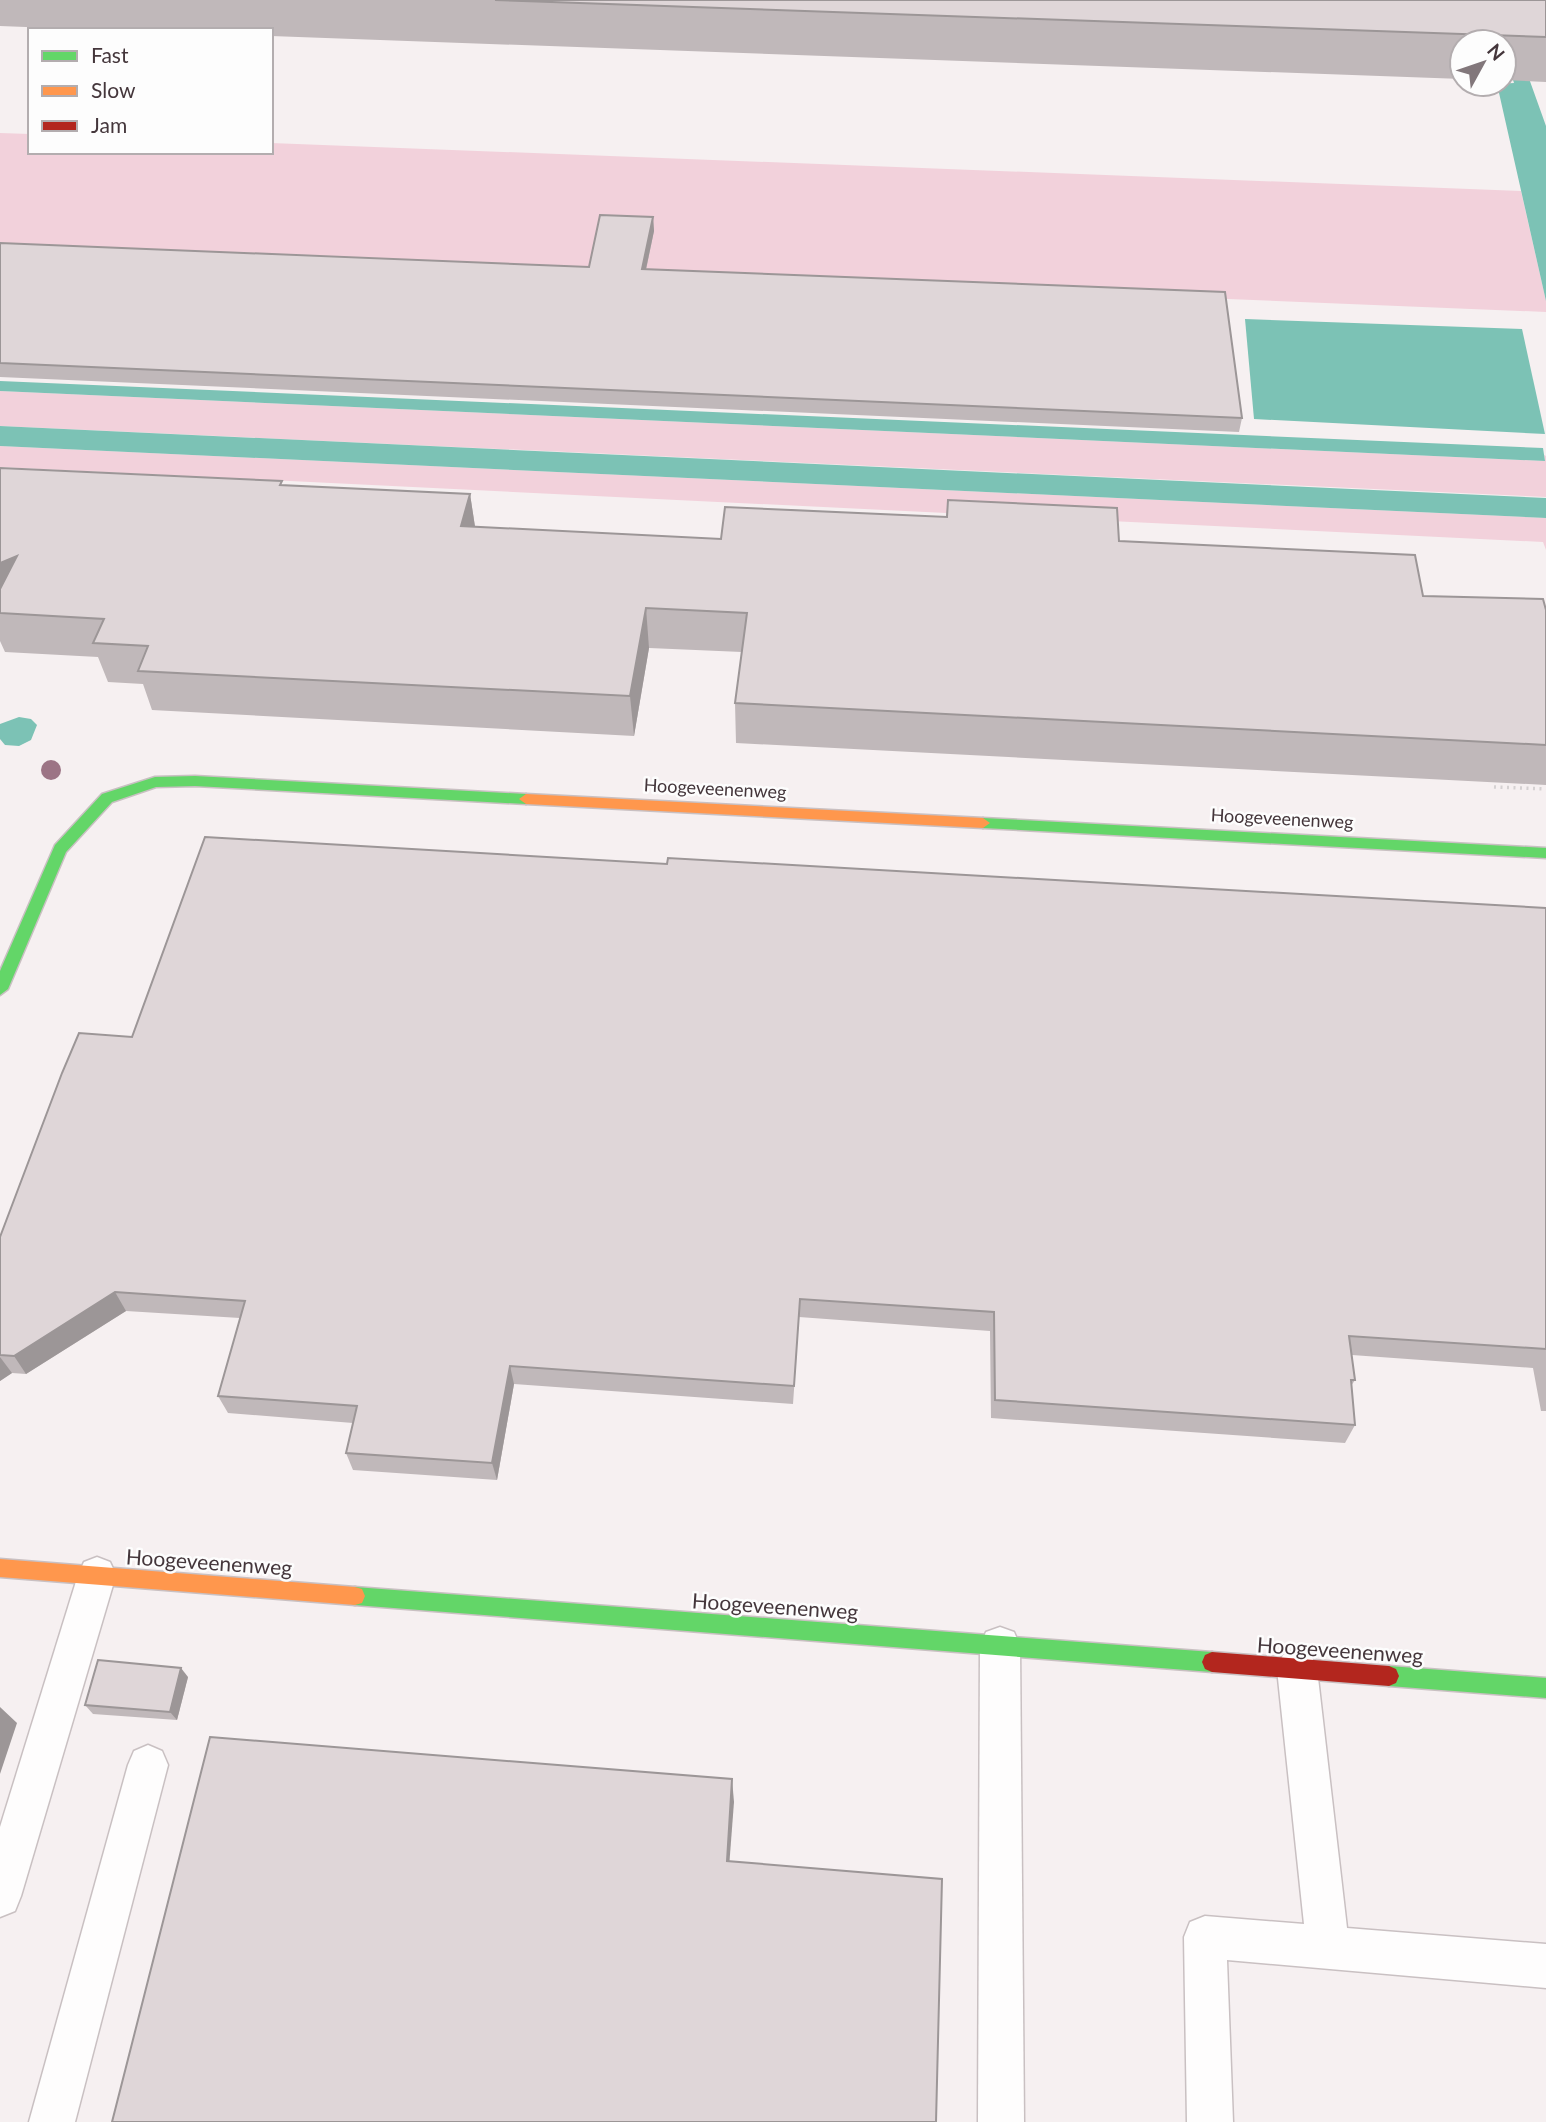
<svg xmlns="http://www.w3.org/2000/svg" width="1546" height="2122" viewBox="0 0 1546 2122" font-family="Lato,sans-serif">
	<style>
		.green { fill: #f2d1db }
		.water { fill: #7cc2b5 }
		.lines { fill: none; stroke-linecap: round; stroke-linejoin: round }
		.lane-casing { stroke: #c9c0c2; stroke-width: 3 }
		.fast-casing { stroke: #c9c0c2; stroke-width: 3 }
		.slow-casing { stroke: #c9c0c2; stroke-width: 3 }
		.jam-casing { stroke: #c9c0c2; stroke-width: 3 }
		.path { stroke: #d5d1d2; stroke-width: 3.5; stroke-dasharray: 2 4.5; stroke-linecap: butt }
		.lane { fill: #fefdfd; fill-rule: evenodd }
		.fast { fill: #63d668; fill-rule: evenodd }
		.slow { fill: #ff974d; fill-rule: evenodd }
		.jam { fill: #b3261e; fill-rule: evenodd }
		.tree { fill: #9c7485 }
		.wall { fill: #c0b8ba }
		.shaded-wall { fill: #9c9697 }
		.building { fill: #dfd6d8; stroke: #9c9697; stroke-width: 2 }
		.labels { text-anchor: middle; stroke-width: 5; stroke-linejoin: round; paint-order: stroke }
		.street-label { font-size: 18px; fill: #44363b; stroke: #fdfdfd }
		.near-street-label { font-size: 21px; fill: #44363b; stroke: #fdfdfd }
	</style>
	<rect width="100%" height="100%" fill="#f6f0f1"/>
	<g class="green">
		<path d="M0 133 30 134V152H271V143L1521 191 1546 301V312L0 249Z"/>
		<path d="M0 391 1545 461 1544 455 1546 456V497L0 426Z"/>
		<path d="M0 446 1546 518V550L1543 542 0 467Z"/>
	</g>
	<g class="water">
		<path d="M1501 0 1546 126V301L1497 84 1514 83 1504 51Z"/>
		<path d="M1245 319 1522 329 1545 434 1254 419Z"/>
		<path d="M0 381 1543 448 1545 461 0 391Z"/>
		<path d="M0 426 1546 498V518L0 446Z"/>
		<path d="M19 717 31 719 37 725 31 740 19 746 5 745 0 739V724Z"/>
	</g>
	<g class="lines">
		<defs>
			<g id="lane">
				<path d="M97 1557 110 1562 116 1575 21 1896 15 1911 0 1917V1827L78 1575 84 1562Z"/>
				<path d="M1000 1627 1014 1632 1020 1646 1024 2122H978L980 1646 986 1632Z"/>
				<path d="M1297 1649 1311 1655 1317 1669 1347 1928 1546 1944V1988L1227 1960 1233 2122H1187L1184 1937 1190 1922 1205 1916 1304 1924 1277 1669 1283 1655Z"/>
				<path d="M148 1745 162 1751 168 1765 75 2122H29L128 1765 134 1751Z"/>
			</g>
			<g id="fast">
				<path d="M195 776 526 794 533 799 526 804 195 786 156 787 112 802 66 852 8 989 0 995V971L55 845 102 794 155 777Z"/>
				<path d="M983 818 1546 848V858L983 828 976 823Z"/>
				<path d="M355 1587 1212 1652 1219 1655 1222 1662 1219 1669 1212 1672 355 1605 348 1603 345 1596 348 1589Z"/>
				<path d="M1389 1666 1546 1678V1698L1389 1686 1382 1683 1379 1676 1382 1669Z"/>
			</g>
			<g id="slow">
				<path d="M526 794 983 818 990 823 983 828 526 804 519 799Z"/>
				<path d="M0 1559 355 1587 362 1589 365 1596 362 1603 355 1605 0 1577Z"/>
			</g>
			<path id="jam" d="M1212 1652 1389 1666 1396 1669 1399 1676 1396 1683 1389 1686 1212 1672 1205 1669 1202 1662 1205 1655Z"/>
		</defs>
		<use href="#lane" class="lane-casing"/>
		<use href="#fast" class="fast-casing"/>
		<use href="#slow" class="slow-casing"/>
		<use href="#jam" class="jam-casing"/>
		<path class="path" d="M1494 787 1546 789"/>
		<use href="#lane" class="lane"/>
		<use href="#fast" class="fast"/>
		<use href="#slow" class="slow"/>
		<use href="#jam" class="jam"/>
	</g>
	<circle class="tree" cx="51" cy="770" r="10"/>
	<g class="wall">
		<path d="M0 0H1546V82L1504 80V42H1462V79L271 36V30H103L0 26Z"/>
		<path d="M653 217 654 231 646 270 1242 418 1239 432 0 377V243L589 267Z"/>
		<path d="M0 468 282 485 470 494 475 527 721 539 946 517 948 500 1119 541 1423 596 1546 610V785L736 743 735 703 742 652 649 648 634 736 152 710 143 684 108 682 98 657 5 652 0 641Z"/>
		<path d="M667 864 1546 908V1411H1541L1533 1368 1352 1355 1355 1380 1351 1386 1355 1425 1345 1443 991 1418 990 1331 799 1317 793 1404 514 1384 497 1480 353 1470 346 1453 353 1423 228 1413 218 1396 240 1318 126 1311 26 1374 12 1373 0 1381V1237L132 1037Z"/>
		<path d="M188 1677 177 1720 93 1714 85 1705Z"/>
	</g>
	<g class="shaded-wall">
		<path d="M653 217 654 231 643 283 642 269Z"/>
		<path d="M470 494 476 533 461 526Z"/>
		<path d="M17 556 0 611V563Z"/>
		<path d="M646 608 649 648 634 736 630 696Z"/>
		<path d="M115 1292 126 1311 26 1374 14 1356Z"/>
		<path d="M0 1357 12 1373 0 1381Z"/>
		<path d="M510 1366 514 1384 497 1480 492 1463Z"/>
		<path d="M181 1668 188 1677 177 1720 170 1712Z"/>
		<path d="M0 1707 17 1723 0 1774Z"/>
		<path d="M732 1779 734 1802 728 1881 727 1861Z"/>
	</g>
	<g class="building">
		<path d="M495 0H1546V37Z"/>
		<path d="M600 215 653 217 642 269 1225 292 1242 418 0 363V243L589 267Z"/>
		<path d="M0 468 282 481 280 485 470 494 461 526 721 539 725 507 947 517 948 500 1117 508 1119 541 1415 555 1423 596 1543 599 1546 610V745L735 703 747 613 646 608 630 696 138 671 148 646 93 643 104 619 0 613V589L17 556 0 563Z"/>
		<path d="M205 837 667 864 668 858 1546 908V1349L1349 1336 1355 1380H1351L1355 1425 995 1400 994 1312 800 1299 794 1386 510 1366 492 1463 346 1453 357 1406 218 1396 245 1301 115 1292 14 1356 0 1355V1237L62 1073 79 1033 132 1037Z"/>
		<path d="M98 1660 181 1668 170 1712 85 1705Z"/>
		<path d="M210 1737 732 1779 727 1861 942 1879 936 2122H112Z"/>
	</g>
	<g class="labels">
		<g class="street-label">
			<text transform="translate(715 789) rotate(3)" y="6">Hoogeveenenweg</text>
			<text transform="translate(1282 819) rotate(3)" y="6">Hoogeveenenweg</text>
		</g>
		<g class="near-street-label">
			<text transform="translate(209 1563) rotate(4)" y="7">Hoogeveenenweg</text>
			<text transform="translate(775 1607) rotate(4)" y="7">Hoogeveenenweg</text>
			<text transform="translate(1340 1651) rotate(4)" y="7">Hoogeveenenweg</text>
		</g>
	</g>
	<rect x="28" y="28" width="245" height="126" fill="#fdfdfd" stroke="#b3adaf" stroke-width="2"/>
	<rect x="42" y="51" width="35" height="10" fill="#63d668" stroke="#b3adaf" stroke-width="2"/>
	<text x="91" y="63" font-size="21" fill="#44363b">Fast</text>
	<rect x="42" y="86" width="35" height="10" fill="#ff974d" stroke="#b3adaf" stroke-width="2"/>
	<text x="91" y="98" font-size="21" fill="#44363b">Slow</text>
	<rect x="42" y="121" width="35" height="10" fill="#b3261e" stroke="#b3adaf" stroke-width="2"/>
	<text x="91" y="133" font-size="21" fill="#44363b">Jam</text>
	<g transform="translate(1483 63) rotate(50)"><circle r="33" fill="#fdfdfd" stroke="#b3adaf" stroke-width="2"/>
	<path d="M0-5L12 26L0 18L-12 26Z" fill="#82777b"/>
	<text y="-10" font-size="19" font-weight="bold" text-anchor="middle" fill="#44363b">N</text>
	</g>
</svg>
